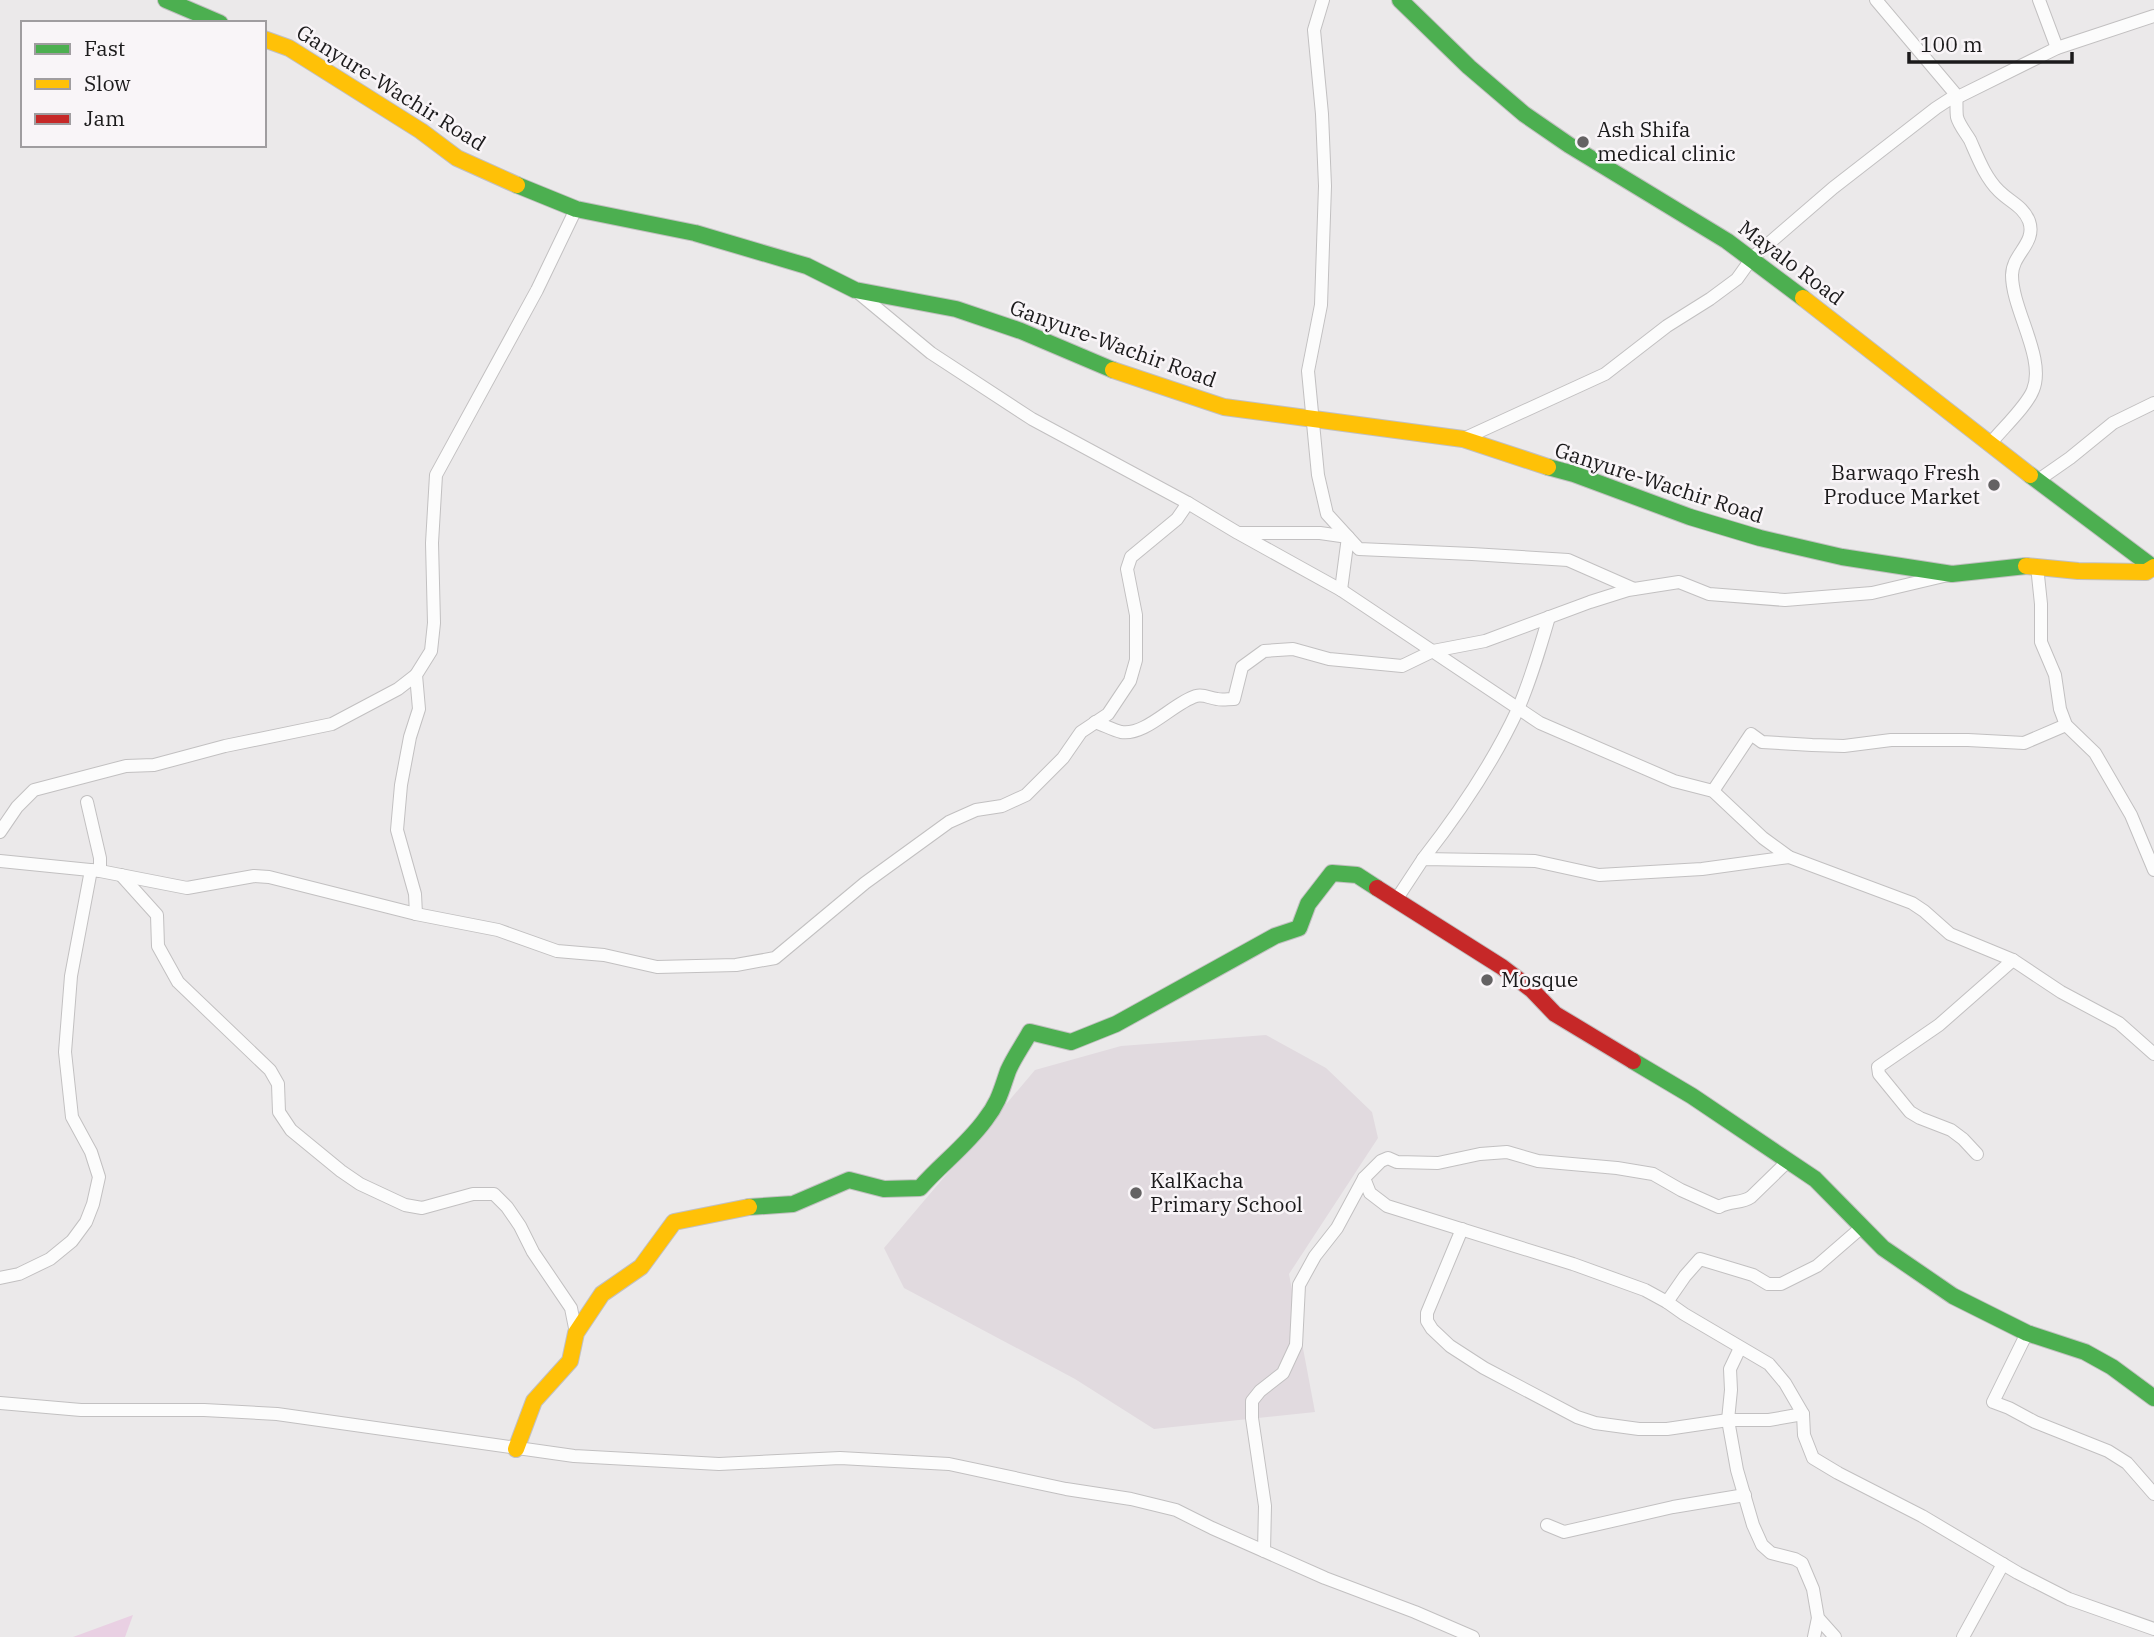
<svg xmlns="http://www.w3.org/2000/svg" width="2154" height="1637" viewBox="0 0 2154 1637" font-family="'IBM Plex Serif',serif">
	<style>
		.built { fill: #e1dadf }
		.green { fill: #e9d0e3 }
		.lines { fill: none; stroke-linecap: round; stroke-linejoin: round }
		.street-casing { stroke: #c2c0c1; stroke-width: 14 }
		.fast-casing { stroke: #c2c0c1; stroke-width: 18 }
		.slow-casing { stroke: #c2c0c1; stroke-width: 18 }
		.jam-casing { stroke: #c2c0c1; stroke-width: 18 }
		.street { stroke: #fcfcfc; stroke-width: 12 }
		.fast { stroke: #4caf50; stroke-width: 16 }
		.slow { stroke: #ffc107; stroke-width: 16 }
		.jam { stroke: #c62828; stroke-width: 16 }
		.poi-dot { fill: #646263; stroke: #f9f5f8; stroke-width: 2.5 }
		.labels { text-anchor: middle; stroke-width: 5; stroke-linejoin: round; paint-order: stroke }
		.street-label { font-size: 21px; fill: #1b1a1b; stroke: #f9f5f8 }
		.poi-label { font-size: 21px; fill: #1b1a1b; stroke: #f9f5f8; text-anchor: start }
	</style>
	<rect width="100%" height="100%" fill="#ebe9ea"/>
	<path class="built" d="M1266 1035 1326 1068 1372 1112 1378 1138 1289 1274 1315 1412 1154 1429 1075 1379 904 1288 884 1248 1035 1070 1121 1046Z"/>
	<path class="green" d="M133 1615 125 1637H73Z"/>
	<g class="lines">
		<defs>
			<g id="street">
				<path d="M1323 0 1314 30 1322 114 1325 186 1321 305 1308 371 1318 475 1327 514 1348 537 1341 590"/>
				<path d="M1876 0 1958 97 2057 48 2154 16"/>
				<path d="M2039 0 2057 48"/>
				<path d="M855 290 931 353 1032 419 1188 503 1238 533 1341 590 1540 723 1674 781 1713 791 1763 838 1789 857 1912 903 1924 911 1950 934 2013 960 2061 992 2119 1023 2154 1054"/>
				<path d="M1463 439 1605 374 1667 326 1710 299 1737 279 1752 258 1833 188 1936 108 1956 95C1957 102 1956 110 1957 117 1959 125 1966 133 1970 140 1978 158 1985 177 1999 191 2010 202 2023 206 2029 221 2037 243 2012 254 2012 275 2012 310 2046 358 2033 390 2027 406 2001 430 1990 444"/>
				<path d="M2037 481 2070 458 2113 423 2154 403"/>
				<path d="M1240 533H1320L1348 537 1359 549 1472 554 1568 560 1634 589"/>
				<path d="M2037 566 2041 604V642L2055 675 2060 709 2066 725 2095 753 2131 815 2154 870"/>
				<path d="M1095 722C1104 725 1113 730 1121 732 1146 736 1173 703 1196 696 1204 694 1209 698 1217 699 1222 700 1228 699 1234 699L1242 667 1264 651 1293 649 1329 659 1402 666 1433 651 1485 641 1590 602 1628 590 1679 582 1709 594 1785 600 1872 593 1948 575"/>
				<path d="M1713 791 1751 734 1762 742 1812 745 1844 746 1891 740H1968L2024 743 2066 725"/>
				<path d="M87 802 100 858V871"/>
				<path d="M0 832 17 807 34 790 126 766 154 765 225 746 332 724 398 689 416 675"/>
				<path d="M1423 859C1459 813 1493 763 1518 709 1531 679 1540 648 1549 617"/>
				<path d="M0 861 100 871 187 888 254 876 269 877 416 914 498 930 557 951 604 955 657 967 736 965 775 958 865 883 949 822 976 810 1002 806 1026 795 1063 758 1081 732 1108 714 1130 681 1136 660V615L1127 569 1131 557 1177 519 1188 503"/>
				<path d="M121 875 157 915 158 946 178 982 270 1070 278 1084 279 1112 291 1130 341 1171 360 1184 405 1205 422 1208 473 1194H494L507 1207 520 1226 533 1252 571 1308 576 1333"/>
				<path d="M1396 900 1423 859 1535 861 1599 875 1702 869 1789 857"/>
				<path d="M416 914 415 894 397 830 401 785 410 737 419 709 416 675 431 651 434 623 432 543 436 475 537 290 576 209"/>
				<path d="M1977 1154 1963 1139 1951 1130 1920 1118 1910 1112 1879 1074 1878 1067 1939 1025 2013 960"/>
				<path d="M1364 1178 1370 1193 1387 1206 1573 1264 1645 1290 1667 1302 1684 1314 1769 1364 1785 1383 1803 1414 1804 1435 1813 1458 1838 1473 1922 1516 2018 1573 2069 1599 2154 1629"/>
				<path d="M1462 1229 1427 1313V1321L1432 1329 1450 1346 1484 1368 1577 1417 1595 1423 1639 1429H1667L1728 1420H1769L1803 1414"/>
				<path d="M0 1278 19 1274 50 1259 72 1241 86 1222 93 1204 99 1177 91 1152 72 1117 65 1052 71 976 91 870"/>
				<path d="M1667 1302 1685 1276 1700 1259 1753 1275 1768 1284H1781L1817 1266 1862 1227"/>
				<path d="M2027 1333 1993 1402 2009 1408 2035 1422 2108 1451 2127 1463 2154 1494"/>
				<path d="M1740 1348 1730 1369 1731 1390 1728 1420 1737 1470 1753 1525 1762 1545 1771 1553 1795 1559 1802 1563 1813 1589 1818 1618 1835 1637"/>
				<path d="M0 1403 81 1410H204L277 1414 574 1456 719 1464 840 1458 949 1464 1066 1489 1131 1499 1176 1510 1212 1528 1325 1578 1415 1612 1473 1637"/>
				<path d="M1547 1525 1564 1532 1673 1507 1745 1495"/>
				<path d="M1264 1551 1265 1506 1252 1418V1401L1260 1391 1283 1373 1296 1345 1299 1285 1315 1256 1337 1228 1364 1178 1381 1161 1388 1158 1397 1162 1438 1163 1480 1154 1507 1152 1538 1161 1617 1168 1653 1174 1681 1190 1719 1207C1731 1200 1741 1204 1751 1197L1788 1161"/>
				<path d="M1814 1637 1818 1618"/>
				<path d="M1963 1637 2003 1564"/>
			</g>
			<g id="fast">
				<path d="M166 0 220 23"/>
				<path d="M1400 0 1469 67 1524 114 1569 145 1727 241 1803 298"/>
				<path d="M517 185 576 209 695 233 807 266 855 290 956 309 1021 331 1113 370"/>
				<path d="M1548 467 1574 474 1690 517 1760 538 1842 557 1952 574 2026 566"/>
				<path d="M2030 475 2154 568"/>
				<path d="M1633 1061 1692 1096 1815 1179 1883 1248 1953 1296 2027 1333 2085 1352 2112 1367 2154 1398"/>
				<path d="M749 1207 793 1204 849 1180 884 1189 920 1188C941 1164 966 1146 985 1120 999 1102 1001 1091 1008 1071 1014 1057 1023 1045 1030 1032L1071 1042 1116 1024 1275 936 1299 928 1308 904 1332 873 1357 875 1377 888"/>
			</g>
			<g id="slow">
				<path d="M264 39 289 48 421 131 457 158 517 185"/>
				<path d="M1803 298 2030 475"/>
				<path d="M1113 370 1224 407 1463 439 1548 467"/>
				<path d="M2026 566 2078 571 2146 572 2154 567"/>
				<path d="M516 1449 534 1401 570 1361 576 1333 602 1294 641 1267 674 1222 749 1207"/>
			</g>
			<path id="jam" d="M1377 888 1502 967 1532 990 1555 1014 1633 1061"/>
		</defs>
		<use href="#street" class="street-casing"/>
		<use href="#fast" class="fast-casing"/>
		<use href="#slow" class="slow-casing"/>
		<use href="#jam" class="jam-casing"/>
		<use href="#street" class="street"/>
		<use href="#fast" class="fast"/>
		<use href="#slow" class="slow"/>
		<use href="#jam" class="jam"/>
	</g>
	<g class="poi-dot">
		<circle cx="1583" cy="142" r="7"/>
		<circle cx="1994" cy="485" r="7"/>
		<circle cx="1487" cy="980" r="7"/>
		<circle cx="1136" cy="1193" r="7"/>
	</g>
	<g class="labels">
		<g class="street-label">
			<text transform="translate(391 88) rotate(32)" y="7">Ganyure-Wachir Road</text>
			<text transform="translate(1791 263) rotate(37)" y="7">Mayalo Road</text>
			<text transform="translate(1113 344) rotate(20)" y="7">Ganyure-Wachir Road</text>
			<text transform="translate(1659 483) rotate(18)" y="7">Ganyure-Wachir Road</text>
		</g>
		<g class="poi-label">
			<text x="1597" y="137">Ash Shifa<tspan x="1597" dy="24">medical clinic</tspan></text>
			<text x="1980" y="480" text-anchor="end">Barwaqo Fresh<tspan x="1980" dy="24">Produce Market</tspan></text>
			<text x="1501" y="987">Mosque</text>
			<text x="1150" y="1188">KalKacha<tspan x="1150" dy="24">Primary School</tspan></text>
		</g>
	</g>
	<rect x="21" y="21" width="245" height="126" fill="#f9f5f8" stroke="#a09da0" stroke-width="2"/>
	<rect x="35" y="44" width="35" height="10" fill="#4caf50" stroke="#a09da0" stroke-width="2"/>
	<text x="84" y="56" font-size="21" fill="#1b1a1b">Fast</text>
	<rect x="35" y="79" width="35" height="10" fill="#ffc107" stroke="#a09da0" stroke-width="2"/>
	<text x="84" y="91" font-size="21" fill="#1b1a1b">Slow</text>
	<rect x="35" y="114" width="35" height="10" fill="#c62828" stroke="#a09da0" stroke-width="2"/>
	<text x="84" y="126" font-size="21" fill="#1b1a1b">Jam</text>
	<path d="M1909 52v10h163v-10" fill="none" stroke="#1b1a1b" stroke-width="3.5"/>
	<text x="1920" y="52" font-size="21" fill="#1b1a1b" stroke="#f9f5f8" stroke-width="5" paint-order="stroke">100 m</text>
</svg>
